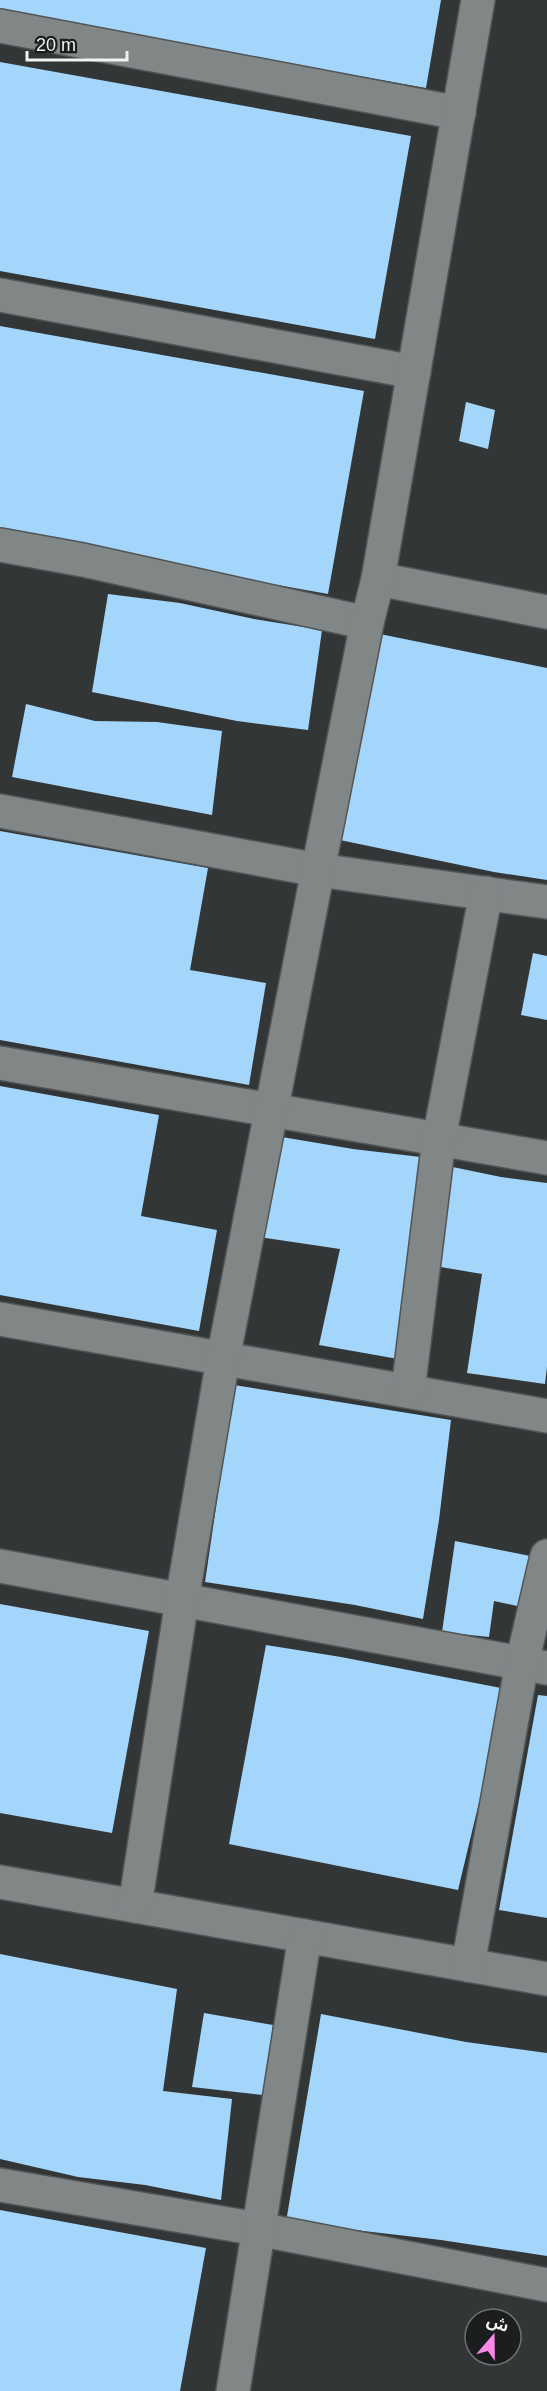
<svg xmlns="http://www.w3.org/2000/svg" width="547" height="2391" viewBox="0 0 547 2391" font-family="Helvetica,'Noto Sans Arabic',sans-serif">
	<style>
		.building { fill: #a3d6fa }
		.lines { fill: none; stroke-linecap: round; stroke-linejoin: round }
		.minor-casing { stroke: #525556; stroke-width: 36 }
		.minor { stroke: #818687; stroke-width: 33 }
	</style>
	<rect width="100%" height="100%" fill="#323637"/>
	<g class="building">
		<path d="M0 0H441L426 88 0 12Z"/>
		<path d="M0 62 411 136 375 339 0 271Z"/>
		<path d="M0 326 364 391 328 594 0 535Z"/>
		<path d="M466 402 495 410 488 449 459 441Z"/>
		<path d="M108 594 180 603 254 619 322 630 308 730 237 721 92 692Z"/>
		<path d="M375 633 547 668V880L494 872 335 839Z"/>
		<path d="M26 704 95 721 157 722 222 731 212 815 12 777Z"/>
		<path d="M0 831 208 868 190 970 266 983 249 1085 0 1040Z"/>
		<path d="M533 953 547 956V1020L521 1015Z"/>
		<path d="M0 1086 159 1115 141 1216 217 1230 199 1331 0 1295Z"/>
		<path d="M276 1136 353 1149 429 1158 398 1359 319 1345 340 1249 259 1237Z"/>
		<path d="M443 1165 501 1177 547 1183V1367L545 1384 467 1373 482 1274 429 1265Z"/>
		<path d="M234 1385 451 1420 439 1520 423 1619 355 1605 205 1582Z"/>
		<path d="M455 1541 530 1556 522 1607 494 1601 489 1637 442 1632Z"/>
		<path d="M0 1604 149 1631 112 1833 0 1813Z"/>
		<path d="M266 1645 341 1657 501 1688 482 1790 458 1890 229 1844Z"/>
		<path d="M538 1695 547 1696V1918L499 1910Z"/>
		<path d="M0 1954 177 1989 163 2091 232 2099 221 2200 145 2185 78 2177 0 2159Z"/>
		<path d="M204 2013 273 2025 263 2095 192 2087Z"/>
		<path d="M321 2014 466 2042 547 2053V2256L441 2240 286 2222Z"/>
		<path d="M0 2210 206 2248 180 2391H0Z"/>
	</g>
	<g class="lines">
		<defs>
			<g id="minor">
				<path d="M0 26 459 113"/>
				<path d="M0 295 414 372"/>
				<path d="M0 545 83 560 367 623"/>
				<path d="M378 579 547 612"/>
				<path d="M0 811 318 870 547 902"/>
				<path d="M0 1063 547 1158"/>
				<path d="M0 1319 547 1416"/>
				<path d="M408 1391 439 1139 486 893"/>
				<path d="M0 1566 547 1668"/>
				<path d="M0 1882 547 1979"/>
				<path d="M135 1906 182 1600 223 1359 318 870 367 623 378 579 478 0"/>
				<path d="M468 1965 522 1663 547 1556"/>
				<path d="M0 2185 258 2229 547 2285"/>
				<path d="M233 2391 305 1936"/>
			</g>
		</defs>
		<use href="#minor" class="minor-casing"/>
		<use href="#minor" class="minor"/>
	</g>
	<g transform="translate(493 2337) rotate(20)"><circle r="28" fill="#1b1d1e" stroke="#707273" stroke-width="1.5"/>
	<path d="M0-4.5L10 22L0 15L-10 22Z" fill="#fb87e6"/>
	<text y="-9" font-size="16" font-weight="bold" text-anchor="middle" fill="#f0f2f3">ش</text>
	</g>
	<path d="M27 51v9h100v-9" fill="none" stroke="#f0f2f3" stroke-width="3"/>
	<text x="36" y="51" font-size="18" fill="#f0f2f3" stroke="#1b1d1e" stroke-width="4.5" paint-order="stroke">20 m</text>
</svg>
